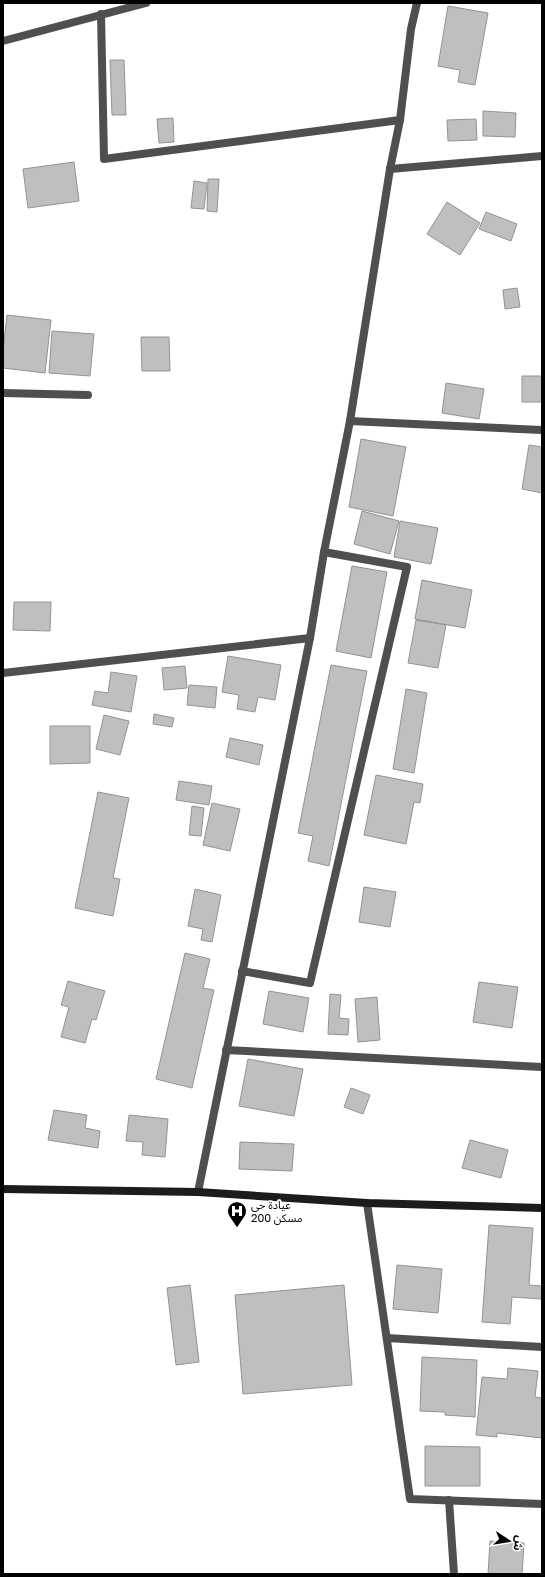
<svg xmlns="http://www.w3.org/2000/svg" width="545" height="1577" viewBox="0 0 545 1577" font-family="'Golos Text','Noto Sans Arabic',sans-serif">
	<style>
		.building { fill: #bfbfbf; stroke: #939393 }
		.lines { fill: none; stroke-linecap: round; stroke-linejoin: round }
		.street { stroke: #4f4f4f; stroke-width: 8 }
		.secondary { stroke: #1c1c1c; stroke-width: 8 }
		.labels { text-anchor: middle; stroke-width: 3.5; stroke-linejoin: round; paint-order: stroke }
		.poi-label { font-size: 11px; fill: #000; stroke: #fff; text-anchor: start }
	</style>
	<rect width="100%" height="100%" fill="#fff"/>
	<g class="building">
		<path d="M448 6 488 13 475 85 458 82 460 70 438 66Z"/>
		<path d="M110 60H124L126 115H112Z"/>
		<path d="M483 111 516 113 515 137 483 136Z"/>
		<path d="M173 118 174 142 159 143 157 119Z"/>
		<path d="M476 119 477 140 448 141 447 120Z"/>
		<path d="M74 162 79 201 28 208 23 169Z"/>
		<path d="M208 179H219L217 212 207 211Z"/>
		<path d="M194 181 207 183 204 209 191 208Z"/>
		<path d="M447 202 480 223 460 255 427 234Z"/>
		<path d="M486 212 517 224 511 241 479 229Z"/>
		<path d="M517 288 520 307 505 309 503 290Z"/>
		<path d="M7 315 51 320 45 373 3 368V350Z"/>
		<path d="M52 331 94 334 90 376 49 373Z"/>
		<path d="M141 337H169L170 371H142Z"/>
		<rect x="522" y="376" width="20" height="26"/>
		<path d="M446 383 484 389 479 419 442 413Z"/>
		<path d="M361 439 406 447 393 516 349 507Z"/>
		<path d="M529 445 542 447V493L522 489Z"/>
		<path d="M362 511 399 521 390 554 354 544Z"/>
		<path d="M400 521 438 528 431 564 394 557Z"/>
		<path d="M352 566 387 572 371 658 336 651Z"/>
		<path d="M422 580 472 590 465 628 415 619Z"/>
		<path d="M14 602H51L50 631 13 630Z"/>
		<path d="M416 620 446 625 438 668 408 663Z"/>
		<path d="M228 656 281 665 275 700 258 697 255 712 237 709 239 695 222 692Z"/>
		<path d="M331 665 367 671 329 866 308 861 313 836 298 833Z"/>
		<path d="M185 666 187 688 164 690 162 668Z"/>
		<path d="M111 672 137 676 131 712 92 705 95 691 108 693Z"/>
		<path d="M189 685 217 687 215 708 187 705Z"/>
		<path d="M406 689 427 693 414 773 393 769Z"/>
		<path d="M154 714 174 718 172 727 153 724Z"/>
		<path d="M104 715 129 721 120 755 96 749Z"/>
		<path d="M50 726H90V763L50 764Z"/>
		<path d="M230 738 263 745 259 765 226 757Z"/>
		<path d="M376 775 423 784 420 803 414 802 406 844 364 835Z"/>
		<path d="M179 781 212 786 209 805 176 800Z"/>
		<path d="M98 792 129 798 113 878 120 879 113 916 75 908Z"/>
		<path d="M212 803 240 809 230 851 203 845Z"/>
		<path d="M192 806 204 808 201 836 189 835Z"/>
		<path d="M364 887 396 892 390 927 359 922Z"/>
		<path d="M195 889 221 895 212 942 201 940 203 929 188 926Z"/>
		<path d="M185 953 210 959 203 988 214 990 192 1088 156 1079Z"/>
		<path d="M68 981 105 991 96 1020 92 1019 85 1043 61 1037 69 1007 61 1005Z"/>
		<path d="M479 982 518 987 512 1028 473 1022Z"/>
		<path d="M269 991 309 998 303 1032 263 1024Z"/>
		<path d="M330 994 341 995 339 1018 349 1019 348 1035 328 1034Z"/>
		<path d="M377 997 380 1040 358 1042 355 999Z"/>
		<path d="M248 1059 303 1069 294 1116 239 1106Z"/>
		<path d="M351 1088 370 1095 363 1114 344 1107Z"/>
		<path d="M54 1110 87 1115 85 1128 100 1131 98 1148 48 1140Z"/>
		<path d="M129 1115 168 1119 165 1157 142 1155 143 1142 126 1141Z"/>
		<path d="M470 1140 508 1150 501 1178 462 1168Z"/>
		<path d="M240 1142 294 1144 292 1171 239 1169Z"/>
		<path d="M489 1225 533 1228 529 1285 542 1286 541 1299 512 1297 510 1324 482 1322Z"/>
		<path d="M397 1265 442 1269 438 1313 393 1309Z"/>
		<path d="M190 1285 199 1362 176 1365 167 1288Z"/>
		<path d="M344 1285 352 1385 243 1394 235 1295Z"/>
		<path d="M422 1357 477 1360 475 1417 445 1415V1412L420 1411Z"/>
		<path d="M508 1368 538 1371 535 1397 542 1398V1438L497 1433V1437L476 1435 482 1377 507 1379Z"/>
		<path d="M425 1446 480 1447V1486H425Z"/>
		<path d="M490 1541 524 1543 522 1574H488Z"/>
	</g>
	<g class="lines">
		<g class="street">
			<path d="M101 14 104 159 400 120"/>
			<path d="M3 41 146 3"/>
			<path d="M390 169 542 156"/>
			<path d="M3 393 88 395"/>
			<path d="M350 421 542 430"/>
			<path d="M3 673 310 638"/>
			<path d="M242 971 310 983 407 567 324 552"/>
			<path d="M226 1050 542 1067"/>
			<path d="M198 1192 310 638 324 552 350 421 390 169 400 120 411 29 417 3"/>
			<path d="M367 1203 410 1499 542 1504"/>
			<path d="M387 1338 542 1347"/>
			<path d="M449 1500 454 1574"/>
		</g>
		<path class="secondary" d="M3 1189 198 1192 367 1203 542 1208"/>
	</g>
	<defs>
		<symbol id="hospital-pin" viewBox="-11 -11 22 30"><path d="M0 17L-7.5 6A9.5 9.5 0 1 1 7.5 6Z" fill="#000" stroke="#fff"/><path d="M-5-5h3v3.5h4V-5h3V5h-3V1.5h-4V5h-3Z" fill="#fff"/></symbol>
	</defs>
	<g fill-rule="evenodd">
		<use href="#hospital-pin" x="226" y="1200" width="22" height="30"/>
	</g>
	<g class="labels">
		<g class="poi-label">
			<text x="251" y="1209">عيادة حي<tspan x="251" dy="13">200 مسكن</tspan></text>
		</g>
	</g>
	<rect width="545" height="1577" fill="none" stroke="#000000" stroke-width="8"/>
	<g transform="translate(509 1541) rotate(102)" stroke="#ffffff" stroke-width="3" paint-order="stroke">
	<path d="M0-3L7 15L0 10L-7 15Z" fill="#000000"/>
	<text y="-6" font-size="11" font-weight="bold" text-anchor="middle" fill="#000000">ش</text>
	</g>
</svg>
